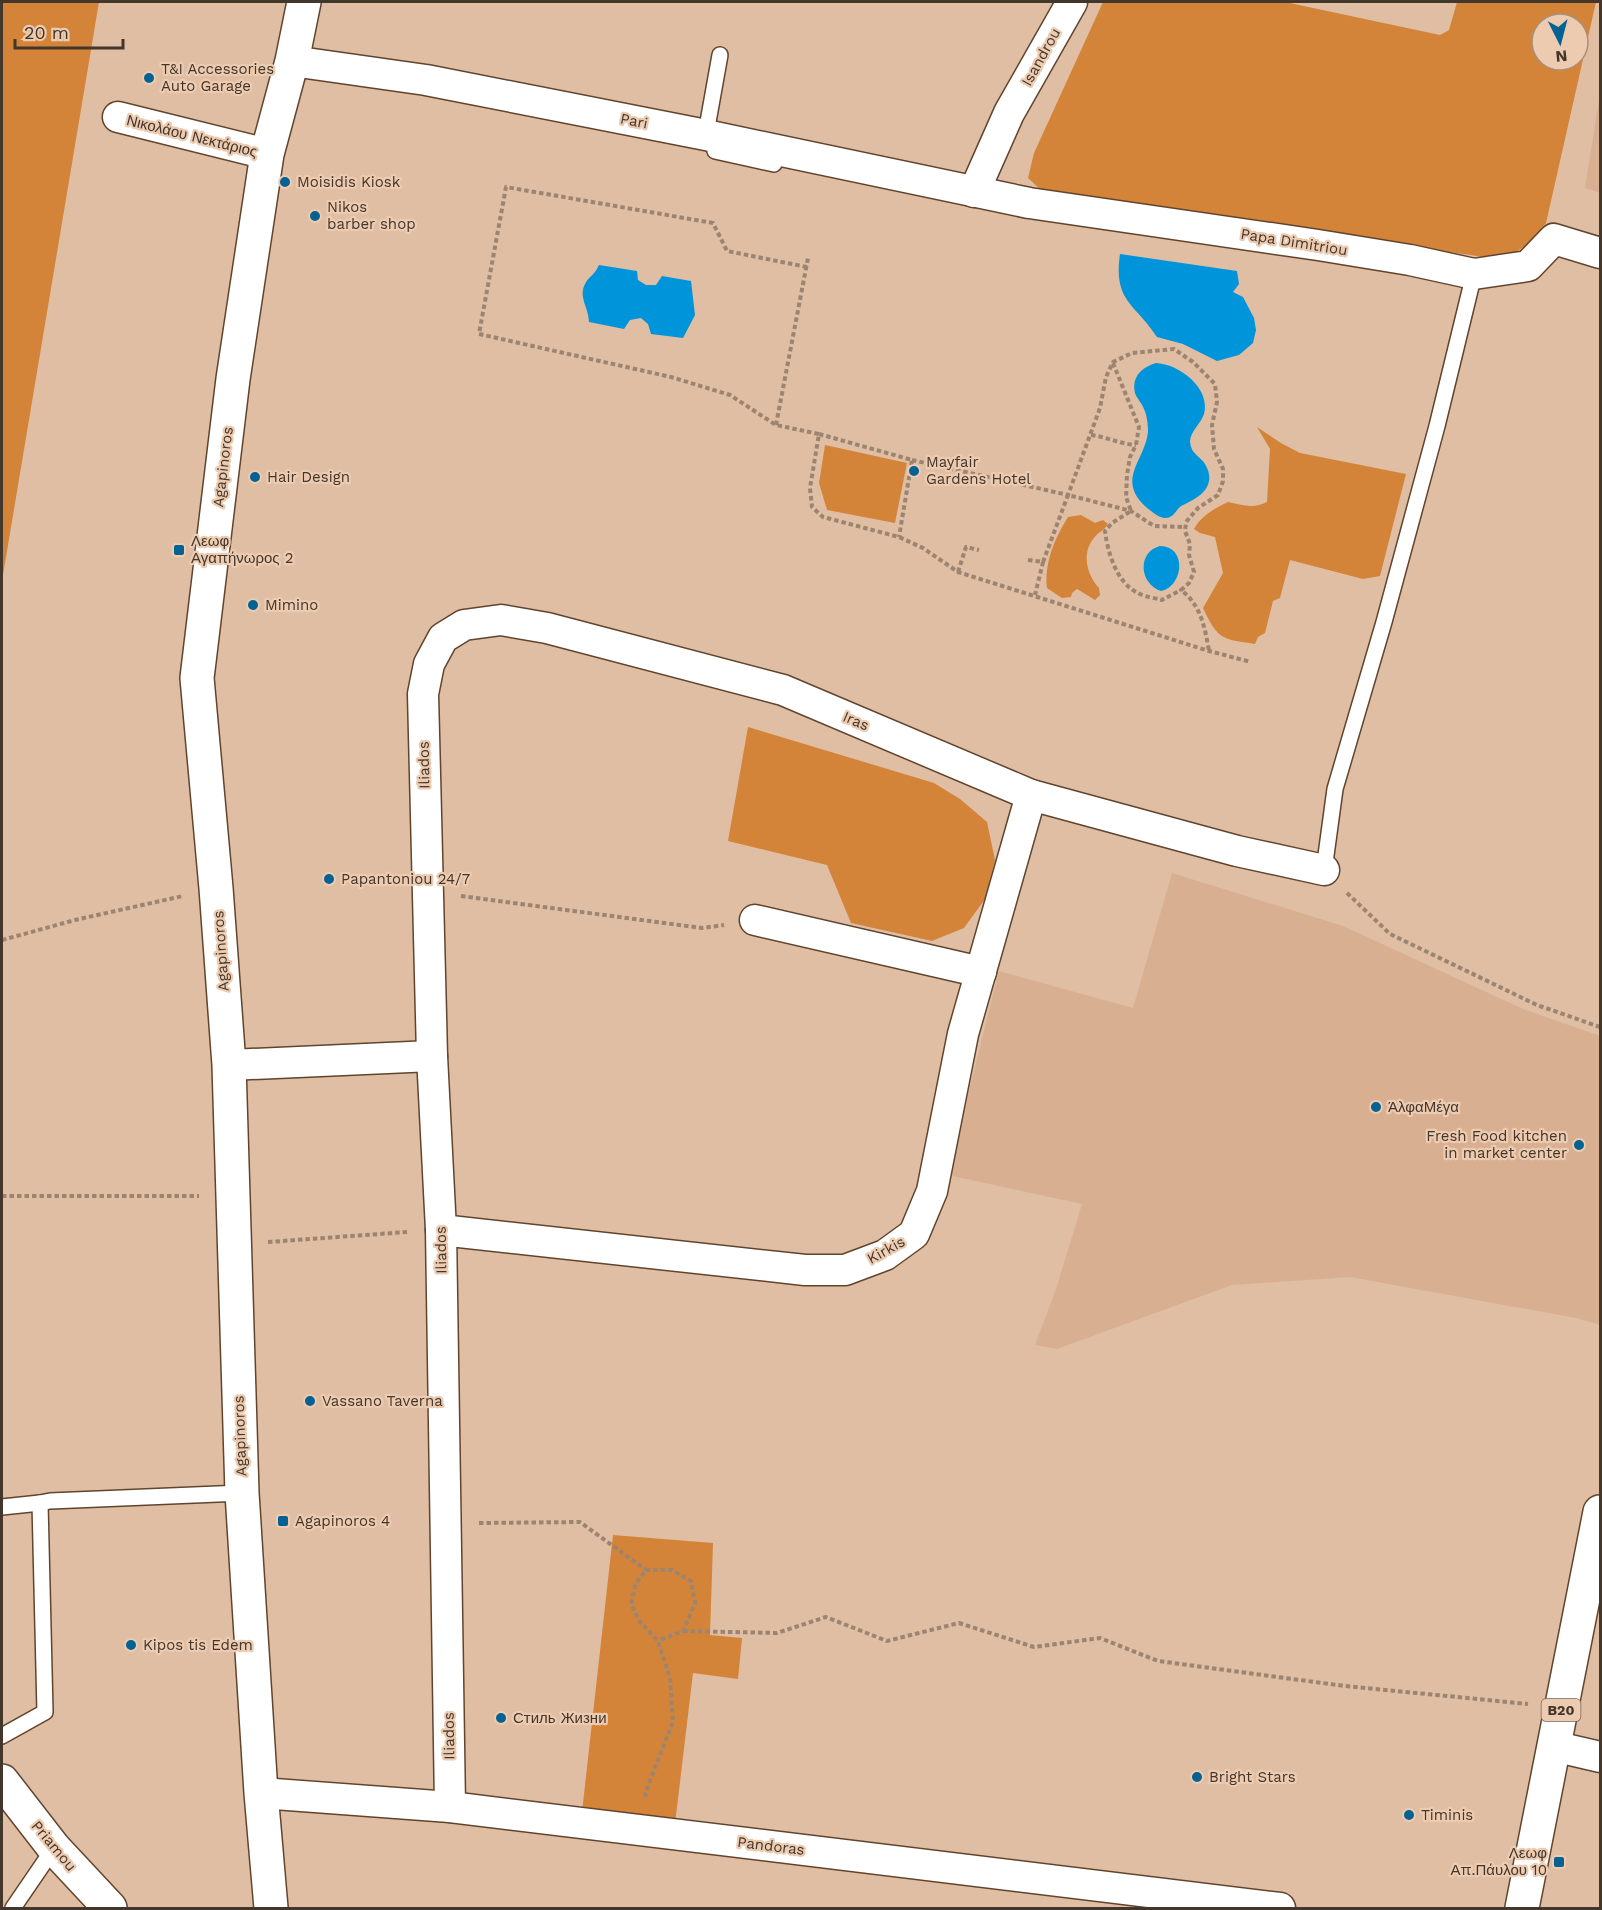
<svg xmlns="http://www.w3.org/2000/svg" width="1602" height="1910" viewBox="0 0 1602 1910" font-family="'Work Sans',sans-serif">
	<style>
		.built { fill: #d8b091 }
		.green { fill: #d38439; fill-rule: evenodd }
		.water { fill: #0094da }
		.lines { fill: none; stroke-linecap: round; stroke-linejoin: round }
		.lane-casing { stroke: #61442d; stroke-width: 18 }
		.street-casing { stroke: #61442d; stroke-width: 33 }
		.secondary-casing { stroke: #61442d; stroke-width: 36 }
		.primary-casing { stroke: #61442d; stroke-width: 36 }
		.path { stroke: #9d8470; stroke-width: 4; stroke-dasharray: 4.5 3; stroke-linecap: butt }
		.lane { stroke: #fff; stroke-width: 15 }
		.street { stroke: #fff; stroke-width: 30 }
		.secondary { stroke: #fff; stroke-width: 33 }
		.primary { stroke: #fff; stroke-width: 33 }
		.poi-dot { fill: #046292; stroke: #edcbb0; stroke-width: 2 }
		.labels { text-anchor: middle; stroke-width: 4.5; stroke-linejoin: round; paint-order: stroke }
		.shield { fill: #edcbb0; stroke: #766353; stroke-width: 1.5 }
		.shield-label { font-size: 14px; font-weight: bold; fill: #43362b }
		.street-label { font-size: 15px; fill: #43362b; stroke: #edcbb0 }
		.poi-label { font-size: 15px; fill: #43362b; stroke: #edcbb0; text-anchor: start }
	</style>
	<rect width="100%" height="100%" fill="#dfbea3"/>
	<g class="built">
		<path d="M1600 94V193L1585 188Z"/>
		<path d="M1172 873 1343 926 1523 1009 1600 1036V1325L1576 1318 1350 1277 1232 1285 1057 1349 1035 1345 1056 1289 1082 1204 948 1175 999 971 1133 1008Z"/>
	</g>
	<g class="green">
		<path d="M2 2H99L2 581Z"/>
		<path d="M1103 2H1285L1440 35 1449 30 1457 2H1596L1546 223 1531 242 1504 260 1043 192 1028 178 1034 153ZM1542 24H1578V60H1542Z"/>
		<path d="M1257 427 1281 443 1300 453 1406 474 1380 576 1363 579 1290 560 1280 598 1273 601 1265 633 1258 637 1255 644C1222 639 1218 640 1203 608L1223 573 1215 537 1200 533 1194 529C1201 516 1215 508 1228 502 1241 505 1254 509 1267 502L1270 449Z"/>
		<path d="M825 445 907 463 895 523 827 510 819 483Z"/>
		<path d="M1081 515 1095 523 1103 520 1108 524C1104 531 1098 532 1094 538 1081 553 1087 575 1099 588L1100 595 1095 600 1077 589 1072 593 1071 597 1062 598 1047 588C1044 563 1055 538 1068 517Z"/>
		<path d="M748 727 934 783 960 799 987 822 995 860 985 899 964 928 932 941 851 923 827 865 728 841Z"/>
		<path d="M613 1535 713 1543 710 1635 742 1638 738 1679 693 1673 675 1824 582 1812Z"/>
	</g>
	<g class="water">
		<path d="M1120 254 1237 271 1239 284 1233 292 1243 297 1254 318 1256 330 1253 343 1239 355 1217 361 1183 344 1157 337C1136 304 1113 302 1120 254Z"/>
		<path d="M599 265 637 271 638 280 646 285H656L662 276 691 281 695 315 683 338 651 334 648 324 641 318 630 320 624 329 589 322C589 308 578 297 585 284 588 277 594 276 599 265Z"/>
		<path d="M1156 363C1178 364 1211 387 1204 414 1201 424 1190 431 1190 442 1191 454 1200 456 1205 464 1218 486 1199 498 1183 505 1175 509 1175 518 1165 518 1159 518 1151 511 1146 507 1115 479 1146 460 1148 431 1148 425 1147 415 1144 409 1142 403 1137 399 1135 393 1131 377 1142 367 1156 363Z"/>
		<path d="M1160 546C1187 546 1184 586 1161 591 1139 584 1137 552 1160 546Z"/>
	</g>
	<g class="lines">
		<defs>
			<g id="lane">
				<path d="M701 139V134L708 122 720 55"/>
				<path d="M715 151 774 164"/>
				<path d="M1324 870 1335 789 1384 622 1437 426 1474 274"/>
				<path d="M2 1507 40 1503 50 1501 242 1493"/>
				<path d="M2 1736 45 1712 40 1503"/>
				<path d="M13 1908 54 1848"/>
			</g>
			<g id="street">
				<path d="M292 61 426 80 701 134 1029 203 1318 245 1410 260 1474 274 1528 266 1554 239 1600 253"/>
				<path d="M118 117 267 154"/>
				<path d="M974 192 1009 113 1072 2"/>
				<path d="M755 920 981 972"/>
				<path d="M229 1065 432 1056"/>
				<path d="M441 1230 805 1270H845L885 1255 914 1234 932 1191 963 1034 1031 795"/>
				<path d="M1553 1746 1600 1757"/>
				<path d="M261 1793 450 1807 1280 1908"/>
				<path d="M450 1807 441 1230 432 1056 423 694 429 664 443 638 464 625 501 620 547 628 783 690 1031 795 1237 851 1324 870"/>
			</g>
			<g id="secondary">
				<path d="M2 1781 54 1848 110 1908"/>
				<path d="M271 1908 261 1793 242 1493 229 1065 216 888 197 678 233 379 267 154 292 61 304 2"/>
			</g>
			<path id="primary" d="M1522 1908 1600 1512"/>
		</defs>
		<use href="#lane" class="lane-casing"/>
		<use href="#street" class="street-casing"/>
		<use href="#secondary" class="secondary-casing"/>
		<use href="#primary" class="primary-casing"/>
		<g class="path">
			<path d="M807 267 727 251 713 223 506 187 479 334 671 377 730 395 776 425 819 434 810 488 812 507 823 517 899 537 923 548 958 572 1209 651 1251 662"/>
			<path d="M1113 363 1139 427 1136 445 1130 457 1127 475 1126 497 1131 511 1112 523 1105 531C1108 554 1117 583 1138 593 1145 597 1155 598 1162 600L1181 590"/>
			<path d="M776 425 808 258"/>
			<path d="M819 434 912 460 899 537"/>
			<path d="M1091 435C1107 437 1120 444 1136 445"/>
			<path d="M912 460 1068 495 1100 408 1106 377 1113 362 1132 353 1174 349 1193 362 1215 384 1217 402 1212 425 1214 449 1223 469V481L1218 495 1198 508 1186 522 1185 531 1190 544 1189 555 1194 572 1189 583 1181 590C1201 605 1205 628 1209 651"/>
			<path d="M1028 560 1043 562 1035 595"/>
			<path d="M1043 562 1068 495 1131 511 1154 526 1185 527"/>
			<path d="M958 572 966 547 979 550"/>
			<path d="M1347 893 1390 934 1537 1005 1600 1027"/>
			<path d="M461 896 702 928 724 925"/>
			<path d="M2 940 75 920 183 896"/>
			<path d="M2 1196H199"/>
			<path d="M268 1242 407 1232"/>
			<path d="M479 1523 580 1522 646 1570"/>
			<path d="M683 1631 777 1633 826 1617 887 1641 959 1623 1034 1647 1100 1638 1158 1661 1345 1686 1528 1704"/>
			<path d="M646 1797 645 1793 673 1722 670 1678 658 1641 640 1622 631 1604 636 1583 646 1570H672L691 1581 695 1603 683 1631 658 1641"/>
		</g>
		<use href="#lane" class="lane"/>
		<use href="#street" class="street"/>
		<use href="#secondary" class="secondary"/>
		<use href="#primary" class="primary"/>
	</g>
	<g class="poi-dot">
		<circle cx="149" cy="78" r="6"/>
		<circle cx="285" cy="182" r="6"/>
		<circle cx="315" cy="216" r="6"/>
		<circle cx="914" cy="471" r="6"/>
		<circle cx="255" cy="477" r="6"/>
		<rect x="173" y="544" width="12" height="12" rx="3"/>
		<circle cx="253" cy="605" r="6"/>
		<circle cx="329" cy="879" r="6"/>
		<circle cx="1376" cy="1107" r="6"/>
		<circle cx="1579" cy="1145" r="6"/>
		<circle cx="310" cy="1401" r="6"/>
		<rect x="277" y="1515" width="12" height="12" rx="3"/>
		<circle cx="131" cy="1645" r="6"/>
		<circle cx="501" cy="1718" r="6"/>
		<circle cx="1197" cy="1777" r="6"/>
		<circle cx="1409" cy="1815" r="6"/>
		<rect x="1553" y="1856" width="12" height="12" rx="3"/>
	</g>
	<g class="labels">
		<rect class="shield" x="1541.5" y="1699" width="39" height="22" rx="4.5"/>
		<g class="shield-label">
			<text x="1561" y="1715">B20</text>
		</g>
		<g class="street-label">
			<text transform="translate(1041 57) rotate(-61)" y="5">Isandrou</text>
			<text transform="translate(634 121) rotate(11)" y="5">Pari</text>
			<text transform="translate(192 136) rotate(14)" y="5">Νικολάου Νεκτάριος</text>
			<text transform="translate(1294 242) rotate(9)" y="5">Papa Dimitriou</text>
			<text transform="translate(223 467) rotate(-83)" y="5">Agapinoros</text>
			<text transform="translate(856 721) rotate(23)" y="5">Iras</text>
			<text transform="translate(424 765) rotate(-91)" y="5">Iliados</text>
			<text transform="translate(221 951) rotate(-94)" y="5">Agapinoros</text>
			<text transform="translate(441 1250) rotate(-91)" y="5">Iliados</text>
			<text transform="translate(886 1250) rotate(-29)" y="5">Kirkis</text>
			<text transform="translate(240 1436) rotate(-92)" y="5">Agapinoros</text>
			<text transform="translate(449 1736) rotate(-91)" y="5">Iliados</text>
			<text transform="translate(54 1846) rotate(50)" y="5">Priamou</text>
			<text transform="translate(771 1846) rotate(7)" y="5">Pandoras</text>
		</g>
		<g class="poi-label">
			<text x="161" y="74">T&amp;I Accessories<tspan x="161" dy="17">Auto Garage</tspan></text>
			<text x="297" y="187">Moisidis Kiosk</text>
			<text x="327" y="212">Nikos<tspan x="327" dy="17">barber shop</tspan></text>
			<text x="926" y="467">Mayfair<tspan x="926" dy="17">Gardens Hotel</tspan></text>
			<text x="267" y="482">Hair Design</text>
			<text x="191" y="546">Λεωφ<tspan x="191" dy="17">Αγαπήνωρος 2</tspan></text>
			<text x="265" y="610">Mimino</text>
			<text x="341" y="884">Papantoniou 24/7</text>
			<text x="1388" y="1112">ΆλφαΜέγα</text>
			<text x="1567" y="1141" text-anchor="end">Fresh Food kitchen<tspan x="1567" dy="17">in market center</tspan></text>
			<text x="322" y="1406">Vassano Taverna</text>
			<text x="295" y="1526">Agapinoros 4</text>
			<text x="143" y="1650">Kipos tis Edem</text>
			<text x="513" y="1723">Стиль Жизни</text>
			<text x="1209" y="1782">Bright Stars</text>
			<text x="1421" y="1820">Timinis</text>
			<text x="1547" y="1858" text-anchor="end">Λεωφ<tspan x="1547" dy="17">Απ.Πάυλου 10</tspan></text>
		</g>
	</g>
	<rect width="1602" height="1910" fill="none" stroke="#43362b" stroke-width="6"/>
	<g transform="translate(1560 42) rotate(174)"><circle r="28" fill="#edcbb0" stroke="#a98f7b" stroke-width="1.5"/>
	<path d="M0-4.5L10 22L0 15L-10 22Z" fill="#046292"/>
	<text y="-9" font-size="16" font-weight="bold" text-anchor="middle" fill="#43362b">N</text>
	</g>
	<path d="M15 39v9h108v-9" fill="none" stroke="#43362b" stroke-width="3"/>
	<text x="24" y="39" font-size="18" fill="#43362b" stroke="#edcbb0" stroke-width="4.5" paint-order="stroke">20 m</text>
</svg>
